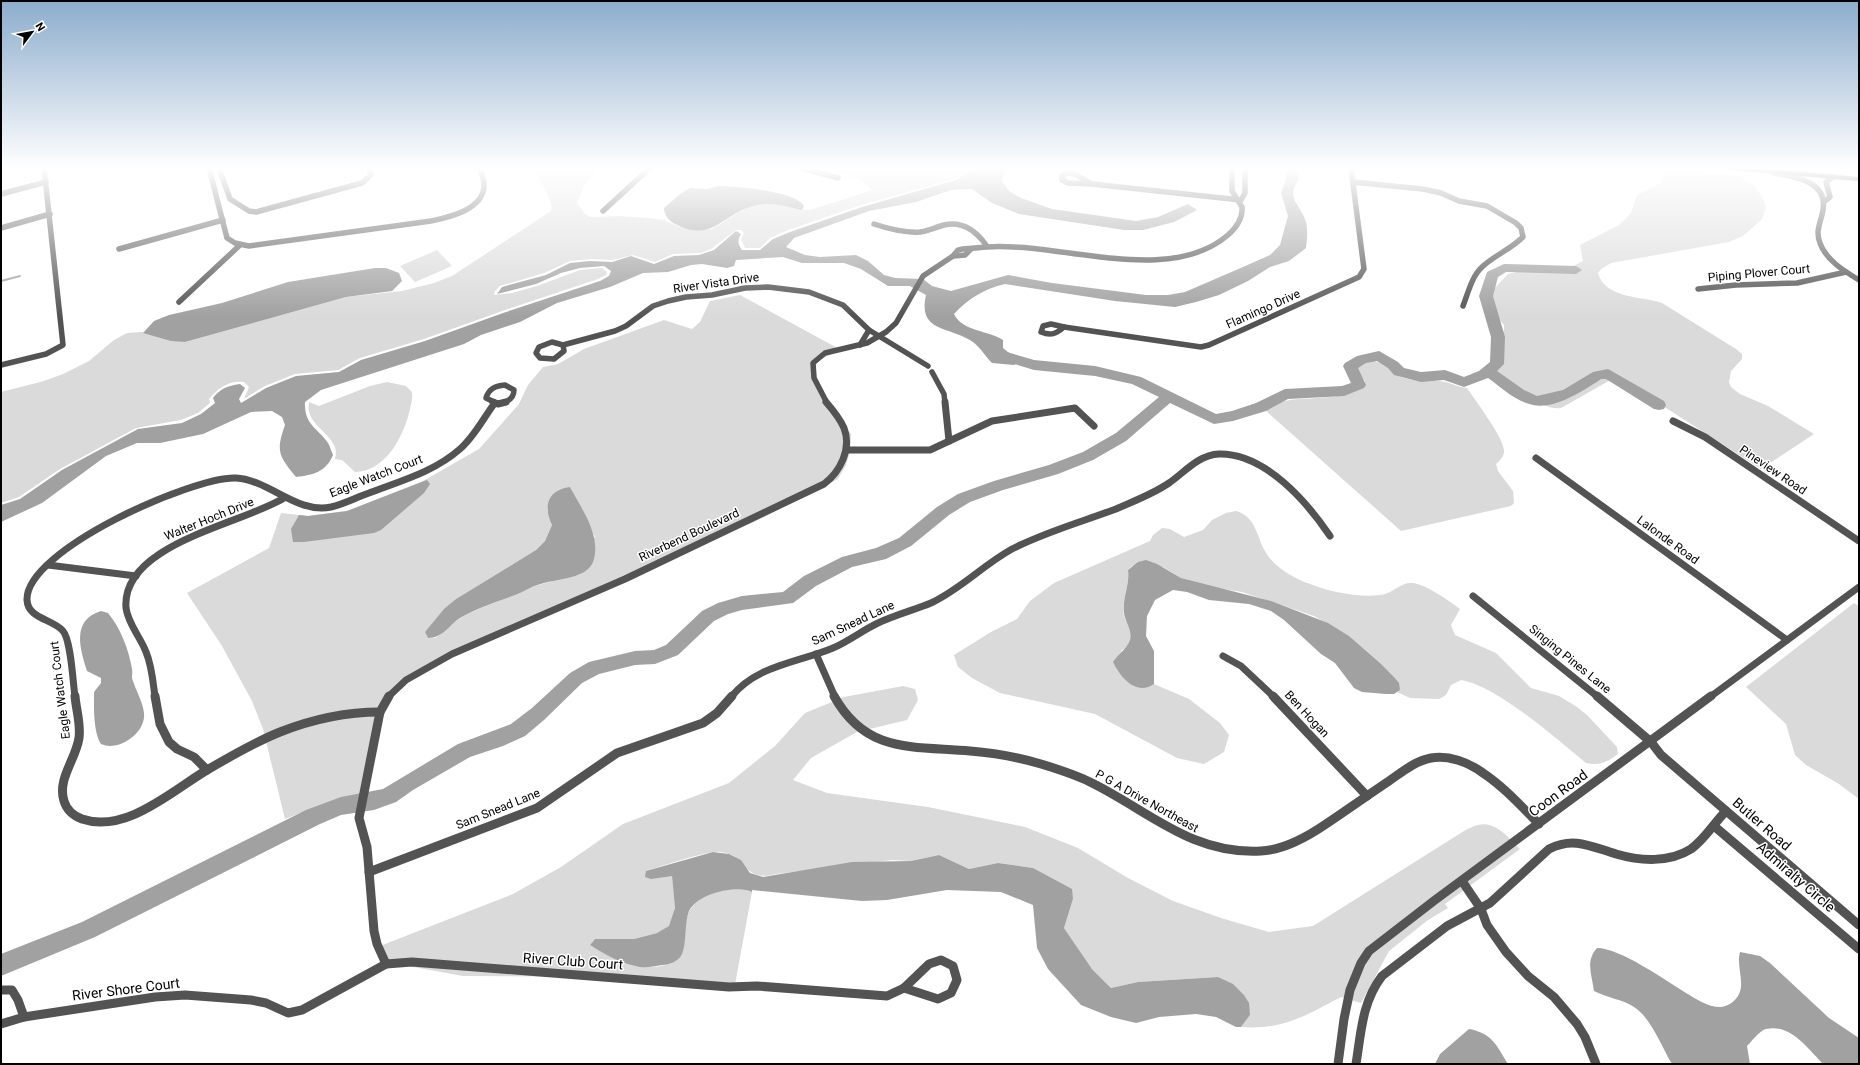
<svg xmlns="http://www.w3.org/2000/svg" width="1860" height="1065" viewBox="0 0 1860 1065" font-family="Roboto,sans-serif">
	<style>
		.green { fill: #dadada; fill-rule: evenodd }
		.water { fill: #a1a1a1 }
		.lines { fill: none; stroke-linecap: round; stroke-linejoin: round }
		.stream { stroke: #a1a1a1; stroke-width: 2 }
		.river { fill: #a1a1a1; fill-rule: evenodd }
		.primary-casing { stroke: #dbdbdb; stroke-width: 2 }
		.minor-far2 { stroke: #535353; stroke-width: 5.5 }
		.minor-far1 { stroke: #535353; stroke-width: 7 }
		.minor { stroke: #535353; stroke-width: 9 }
		.primary { fill: #000; fill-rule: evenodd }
		.labels { text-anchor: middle; stroke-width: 3; stroke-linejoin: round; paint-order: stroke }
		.street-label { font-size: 12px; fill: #000; stroke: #fff }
		.near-street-label { font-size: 14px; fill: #000; stroke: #fff }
	</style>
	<rect width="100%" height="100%" fill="#fff"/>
	<g class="green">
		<path d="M533 168H599L584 186 577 203 585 214 590 217 618 216 648 218 664 220 680 227 712 229C732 218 747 201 774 204 786 206 798 210 810 210L873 190 860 179 819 168H970L954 179 861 205 788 230 770 238 760 248H745L741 239 744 233 741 230H736L711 249 701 253 673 254 655 262 633 255 613 260 591 259 570 261 544 273 500 286 495 291 494 295 512 293 537 286 580 270 602 268 607 272 606 275 598 279 505 310 424 339 360 358 338 370 295 374 265 386 244 399 249 387 244 382C229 380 218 388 209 399L210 403 198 413 181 420 136 428 60 469 19 497 1 503V392L44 381 63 374 89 361 114 340 127 333 141 332 185 342 346 297 402 291 434 283 452 276 551 211C555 202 538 178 533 168Z"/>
		<path d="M1667 170 1740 176 1755 186 1764 201 1766 208 1762 219 1743 236 1729 242 1611 263 1601 269 1598 273C1605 299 1642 296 1662 303L1736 349 1742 354V359L1731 371 1729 382 1731 387 1740 394 1768 406 1814 434 1761 469 1621 379 1614 378 1561 408C1541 411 1507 383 1490 372L1504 330V325C1493 312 1492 308 1492 291L1508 274 1526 270 1560 273 1583 261 1580 245 1619 225 1631 213 1637 195 1661 183Z"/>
		<path d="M437 250 452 266 415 282 400 266Z"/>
		<path d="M740 295 841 350 823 358 817 363 815 369 817 378 832 409 851 434 850 452 846 465 838 479 754 522 442 662C427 671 407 679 395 692 377 714 371 769 364 798L353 801 326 803 285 819 263 729 252 701 222 646 187 593 269 548 281 513 308 516 347 511 423 481 479 449 519 404 528 385 543 367 558 364 584 349 664 320 692 329 700 322 710 301ZM570 487 595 537 552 581 529 588 467 614 453 623 442 633 435 638H428L425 632 456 599 536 550 545 541 552 525 547 510 550 500Z"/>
		<path d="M1374 361 1388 365C1399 386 1426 378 1446 382 1453 384 1459 387 1467 388 1475 400 1504 438 1504 451 1504 457 1500 460 1496 464L1498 471 1513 491 1514 503 1511 506 1401 531 1265 410C1272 407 1279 402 1285 401 1305 396 1357 402 1365 381L1356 371 1360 362Z"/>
		<path d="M387 382 406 386 412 392C413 400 410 408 408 417 400 442 384 471 355 472L342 460 335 459C342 439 312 429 309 411 308 409 309 404 309 402L319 406 370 386Z"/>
		<path d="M1236 511C1256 517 1256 535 1265 551 1273 567 1295 579 1310 584 1330 592 1364 599 1385 594 1394 591 1403 582 1412 583 1425 584 1450 601 1460 609L1451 625 1455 635 1496 653 1531 688 1559 696 1577 707 1588 716 1617 747 1618 754C1607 762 1600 766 1586 763 1557 739 1497 686 1461 680L1451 685 1446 695 1439 699 1410 698 1397 692 1400 690 1394 677 1349 636 1314 616 1242 592 1211 587 1181 578 1163 567 1132 566 1128 570C1130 586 1121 600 1124 616 1126 623 1132 630 1131 637 1131 643 1126 648 1121 651L1154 684 1189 699 1220 723 1229 735 1224 752 1204 764 1177 758 1095 714 1000 693 972 678 958 667 954 655 991 632 1017 619 1030 601 1054 583 1150 541 1153 535 1162 528 1170 529 1184 537 1203 530 1212 520 1226 513Z"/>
		<path d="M1854 603 1859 606V799L1839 784 1806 765 1795 755 1786 724 1746 687Z"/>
		<path d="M903 686 915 689 918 700 907 720 857 732 811 758 793 780 827 793 928 807 1025 827 1078 848 1128 878 1173 901 1221 918 1269 932 1313 926 1464 831C1468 829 1473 826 1478 825 1495 820 1510 839 1520 849L1445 904 1448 908 1428 920 1389 951 1361 1003 1341 997C1305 1016 1283 1030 1241 1027L1250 1015 1218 977 1138 982 1111 988 1092 969 1064 928 1073 899 1033 868 998 863 969 869 939 855 911 861 892 860 776 874C741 883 750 855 720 852 709 850 660 867 646 871L672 876 675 908 670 926 657 933 634 939H595L590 945C607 957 647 974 667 964 672 961 677 957 682 953 683 942 685 919 690 910 700 893 735 884 752 892L734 990 595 977 463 976 391 963 380 946 513 894 561 867 623 824 729 783 775 746 805 713 844 697Z"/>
	</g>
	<g class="water">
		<path d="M978 168H1011L1004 172 1002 181 1009 191 1021 198 1052 209 1136 221 1158 217 1188 204 1197 210 1174 222 1143 230H1124L1019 214 992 203 972 189H962L951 190 916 202 869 211 794 238 786 247 805 255 820 257 856 255 868 261 884 275 895 278 923 279 932 286 951 291 1008 275 1052 283 1146 295H1168L1185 292 1243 267 1270 255 1280 245 1288 216 1281 193 1286 180 1287 168H1297L1299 179C1285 199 1300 203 1306 222 1308 231 1307 239 1306 248L1289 261 1270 267 1248 281 1219 295 1196 302 1175 307 1115 301 1005 284C984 289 969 298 954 314 963 332 988 330 1003 340V348L1020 362 1014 365 992 363C985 356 979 345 970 340 946 326 918 331 926 295L910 286H888L861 269 844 263H802L783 257 736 260 734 266 727 268 702 264 691 265 668 272 643 273 610 287 557 303 520 322 481 335 464 344 321 390 305 402C304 425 317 427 328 443 330 446 331 451 333 455 326 472 313 475 296 477 278 455 276 451 285 425L282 417 272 411 251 412 203 434 160 443H137L106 456 42 503 1 522V505L20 499 62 470 138 429 182 423 201 414 215 403 213 398C221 388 227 386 240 384L245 388 239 399 241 403 266 388 296 376 339 372 361 360 425 341 506 312 600 281 609 276 611 271 604 266 580 268 561 273 536 284 497 294 502 287 546 275 570 263 590 261 612 262 631 256 654 264 674 256 699 255 714 250 736 231 741 234C737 241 738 244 742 250H760L773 239 790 232 862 207 956 180 970 170Z"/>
		<path d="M719 186C735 186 797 191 804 206L802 210C787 207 772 202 757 205 722 212 715 244 675 224 669 221 664 215 664 208L680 194 690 188 707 189Z"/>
		<path d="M375 268H386L399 273 402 281 392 291 346 297 185 342 171 341 143 333 154 321 169 315 222 303 288 282Z"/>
		<path d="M427 480 430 484 424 493 381 530 374 533 304 542H293L291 529 299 515 308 516 347 511Z"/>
		<path d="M570 487C582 510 602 536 593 562 587 578 558 579 544 583 536 585 529 588 522 592 501 601 479 607 460 618 449 625 443 638 428 638L425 632 444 609 456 599 536 550 545 541 552 525C543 507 547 490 570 487Z"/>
		<path d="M1146 560 1157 564 1181 578 1271 601 1328 623 1349 636 1381 664 1394 677 1399 683 1400 690 1394 694H1386L1362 692 1354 688 1335 663 1321 654 1284 620 1271 611 1249 604 1209 600 1187 592 1173 590 1155 600 1147 616 1146 636 1154 651V684C1136 696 1121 678 1113 662 1118 654 1127 649 1130 640 1133 631 1125 622 1124 613 1122 598 1130 585 1128 570L1138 562Z"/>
		<path d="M101 611 108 613C120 627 129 650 132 669 133 673 131 677 133 681 136 691 143 702 144 713 146 730 126 746 110 746 107 746 104 745 101 744 93 731 94 707 94 692L101 683V678L87 671C80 649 71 620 101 611Z"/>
		<path d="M713 852 729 854 741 860 750 873 763 877 852 862 911 861 939 855 969 869 998 863 1033 868 1072 889 1073 899 1064 928 1092 969 1111 988 1138 982 1218 977 1233 984 1244 995 1249 1003 1250 1015 1241 1027H1236L1216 1017 1196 1014 1159 1017 1136 1023 1111 1017 1081 1005 1048 969 1037 948 1033 905 1001 892 947 890 887 900 862 901 752 890V892C736 884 697 894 689 911 684 924 687 941 682 954 679 961 669 965 662 965 655 966 647 968 640 967 623 964 605 955 590 945L595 939H634L657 933 669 926 675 908 672 876 651 879 645 877 646 871Z"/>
		<path d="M1597 948C1620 948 1665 980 1686 993 1696 999 1708 1007 1720 1007 1727 1007 1736 1001 1739 994 1745 982 1736 965 1740 952L1760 956 1770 963 1829 1018 1859 1038V1064H1823C1809 1050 1790 1023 1766 1029 1759 1031 1753 1040 1747 1046L1750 1064H1672C1661 1046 1652 1019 1634 1007 1622 999 1607 998 1594 991 1592 975 1585 961 1597 948Z"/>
		<path d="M1469 1029C1492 1033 1497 1046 1508 1064H1435L1440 1054Z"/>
	</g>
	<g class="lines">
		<path class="stream" d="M1 281 20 276"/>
		<path class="river" d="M1504 264 1576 266 1582 270 1576 274 1506 272 1498 277 1493 296 1505 337 1504 364 1497 371 1524 390 1537 396 1563 390 1593 372 1608 369 1664 401 1666 405 1664 409 1659 410 1654 409 1606 379H1601C1585 390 1554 410 1533 405 1516 402 1501 387 1488 378L1464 387 1444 380 1421 382 1394 375 1388 368 1377 361 1366 363 1358 368 1366 385 1364 388 1344 396 1288 399 1266 411 1233 421 1214 424 1170 403 1126 441 1093 460 1058 474 1003 490 970 502 949 515 911 546 886 559 852 567 816 586 793 603 742 610 728 614 714 621 678 655 655 664 635 665 599 674 582 683 544 720 525 736 503 746 470 757 413 790 396 802 374 810 341 815 320 824 95 937 1 976V954L82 922 306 810 341 797 383 789 458 744 511 724 532 708 570 673 589 662 635 651 654 650 666 645 702 611 718 603 742 596 783 592 804 576 842 557 876 548 899 538 937 507 958 494 994 481 1049 465 1083 452 1116 433 1159 397 1132 384 1095 376 1034 370 995 358 993 355 995 352 1000 350 1034 360 1095 366 1141 377 1216 414 1232 411 1256 403 1285 389 1342 386 1351 383 1343 366 1345 363 1357 356 1379 351 1398 362 1404 368 1421 372 1445 370 1464 377 1479 371 1490 362 1491 337 1479 296 1487 272Z"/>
		<defs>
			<path id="primary" d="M1728 168H1759L1859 177V181L1731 170Z"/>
		</defs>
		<use href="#primary" class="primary-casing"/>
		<g class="minor-far2">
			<path d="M209 168 227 238 235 243 249 246 431 221C449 217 482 210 484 187 485 181 481 174 480 168"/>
			<path d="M219 168 230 199 249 211 256 212 362 183 371 175 369 168"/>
			<path d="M802 168 838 178"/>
			<path d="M1067 173 1075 174 1092 184 1068 183 1062 180V176Z"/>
			<path d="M1774 173C1795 177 1828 181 1823 210 1821 222 1815 231 1820 243 1826 260 1844 271 1859 280"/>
			<path d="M1353 182 1423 189 1441 193 1459 201 1487 206 1516 223 1521 228 1523 237C1511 249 1495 255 1482 267 1472 276 1468 293 1463 306"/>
			<path d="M1092 184 1241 200"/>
			<path d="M1 194 46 182"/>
			<path d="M1241 200 1245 193V168"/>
			<path d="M1824 202 1830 197 1826 182 1833 177"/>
			<path d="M603 211 650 168"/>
			<path d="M874 224C889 229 904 233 920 232 928 231 936 227 944 225 962 221 976 231 986 245"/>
			<path d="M1 228 50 214"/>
			<path d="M119 249 223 220"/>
			<path d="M953 256 965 255 971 249"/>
			<path d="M1698 289 1736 285 1797 283 1846 272"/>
			<path d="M179 302 240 245"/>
			<path d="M1051 324 1064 327C1056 334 1051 336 1041 332L1043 326Z"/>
			<path d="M1064 327 1201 347 1209 345 1359 277 1364 269 1351 168"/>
			<path d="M552 342 563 345 564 351 554 359 540 358 536 353 539 347Z"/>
			<path d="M563 345 615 331 626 326 653 306 668 301 686 297 712 295 745 288 768 287 809 292 843 305 869 330 928 366"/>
			<path d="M860 345 869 330"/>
			<path d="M1 365 46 354 63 345 44 168"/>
			<path d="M932 372 944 394 945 403"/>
			<path d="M496 403 486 398C489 388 496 386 505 385L514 390C514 397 509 401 503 403"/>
			<path d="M827 403 814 378 813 363 825 353 867 343 886 332 896 323 923 276 953 256 958 250C964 248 969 249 975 248 1050 237 1165 289 1228 235 1236 228 1243 218 1242 207L1232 191V168"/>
		</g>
		<g class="minor-far1">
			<path d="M493 402 498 404 506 402"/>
			<path d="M945 402 949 441"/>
			<path d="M1673 421 1705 437 1859 541"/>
			<path d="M847 450H930L992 421 1075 408 1094 426"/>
			<path d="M1536 458 1787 640"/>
			<path d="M48 565 136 576"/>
			<path d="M1473 596 1598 697"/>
			<path d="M816 654 835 697"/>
			<path d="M1223 656 1241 666 1274 697"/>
			<path d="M75 697C73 683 71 640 63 631 53 619 28 619 27 600 25 550 194 476 236 478 270 480 296 514 331 507 344 504 357 497 369 493 400 481 434 472 460 449 474 437 483 419 494 404"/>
			<path d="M155 697C153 682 152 666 146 652 141 638 128 624 126 608 121 544 242 524 284 498"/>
			<path d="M388 697 406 680 452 654 625 579 824 484C840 472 852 449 844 428 840 419 833 410 826 402"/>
			<path d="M731 697C757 665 797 663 833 648 849 641 863 630 878 623 895 615 914 610 931 603 961 589 983 565 1012 549 1045 532 1081 522 1116 509 1134 501 1153 494 1169 483 1185 472 1198 455 1219 454 1265 453 1307 502 1330 536"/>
			<path d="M1710 697 1859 587"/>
		</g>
		<g class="minor">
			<path d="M75 696C76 709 81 724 79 738 76 759 57 779 64 801 67 811 74 816 82 819 126 834 173 790 207 770 231 756 255 742 280 732 313 719 345 712 380 712"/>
			<path d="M155 696 160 724 169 742 177 749 194 757 207 770"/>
			<path d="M389 696 380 712 359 818 367 847 374 931 377 944 386 964 412 962 729 987 757 986 887 996 904 988"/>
			<path d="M834 696C866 754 913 746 970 751 994 753 1018 757 1041 764 1057 769 1074 774 1090 782 1148 810 1191 855 1261 851 1284 850 1307 837 1326 824 1347 810 1368 795 1389 781 1402 772 1415 761 1431 758 1449 755 1468 762 1483 773 1504 787 1521 806 1539 824"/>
			<path d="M1273 696 1367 796"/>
			<path d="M1597 696 1651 742 1661 755 1859 925"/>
			<path d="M1714 826 1859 949"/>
			<path d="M369 872 537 808 617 753 703 723 717 713 732 696"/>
			<path d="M1462 881 1481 909 1487 925 1506 952 1528 976 1554 997 1577 1024 1585 1037 1596 1064"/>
			<path d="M941 960 953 966 957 980 951 993 938 999 904 988 929 964Z"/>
			<path d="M1 990H12L18 1000 24 1017 1 1024"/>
			<path d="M24 1017 155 997 185 995 251 1000 266 1003 288 1013 302 1010 386 964"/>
			<path d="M1338 1064 1344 1019 1350 990 1361 963 1369 951 1435 900 1711 696"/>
			<path d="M1356 1064C1361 1033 1362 1002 1382 976L1447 926 1490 903 1549 849C1574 836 1592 847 1616 854 1640 861 1669 863 1691 849 1705 839 1714 823 1726 811"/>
		</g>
		<use href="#primary" class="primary"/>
	</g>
	<linearGradient id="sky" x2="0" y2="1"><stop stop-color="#8baccc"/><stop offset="0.53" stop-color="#fff"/><stop offset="1" stop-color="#fff" stop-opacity="0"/></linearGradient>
	<rect width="1860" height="317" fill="url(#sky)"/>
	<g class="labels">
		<g class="street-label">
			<text transform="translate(1759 273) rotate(-5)" y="4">Piping Plover Court</text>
			<text transform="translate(716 283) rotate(-8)" y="4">River Vista Drive</text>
			<text transform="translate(1263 309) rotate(-24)" y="4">Flamingo Drive</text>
			<text transform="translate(1773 470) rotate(34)" y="4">Pineview Road</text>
			<text transform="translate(376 476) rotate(-21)" y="4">Eagle Watch Court</text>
			<text transform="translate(209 519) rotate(-22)" y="4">Walter Hoch Drive</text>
			<text transform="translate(689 535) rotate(-25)" y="4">Riverbend Boulevard</text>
			<text transform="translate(1668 540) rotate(36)" y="4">Lalonde Road</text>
			<text transform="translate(853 623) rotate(-25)" y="4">Sam Snead Lane</text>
			<text transform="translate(1570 659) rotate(39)" y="4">Singing Pines Lane</text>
			<text transform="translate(60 690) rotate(-97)" y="4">Eagle Watch Court</text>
			<text transform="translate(1307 714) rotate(47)" y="4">Ben Hogan</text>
			<text transform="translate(1147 801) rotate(29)" y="4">P G A Drive Northeast</text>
			<text transform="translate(498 809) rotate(-22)" y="4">Sam Snead Lane</text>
		</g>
		<g class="near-street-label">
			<text transform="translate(1558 793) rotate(-36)" y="5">Coon Road</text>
			<text transform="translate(1762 824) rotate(41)" y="5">Butler Road</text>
			<text transform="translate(1796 877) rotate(41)" y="5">Admiralty Circle</text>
			<text transform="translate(573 961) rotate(4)" y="5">River Club Court</text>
			<text transform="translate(126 989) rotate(-7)" y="5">River Shore Court</text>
		</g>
	</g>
	<rect width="1860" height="1065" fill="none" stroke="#000000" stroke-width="4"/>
	<g transform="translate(32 32) rotate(58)" stroke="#ffffff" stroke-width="3" paint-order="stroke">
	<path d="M0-3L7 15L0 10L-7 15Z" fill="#000000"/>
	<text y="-6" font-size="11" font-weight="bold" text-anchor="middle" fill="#000000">N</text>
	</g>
</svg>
